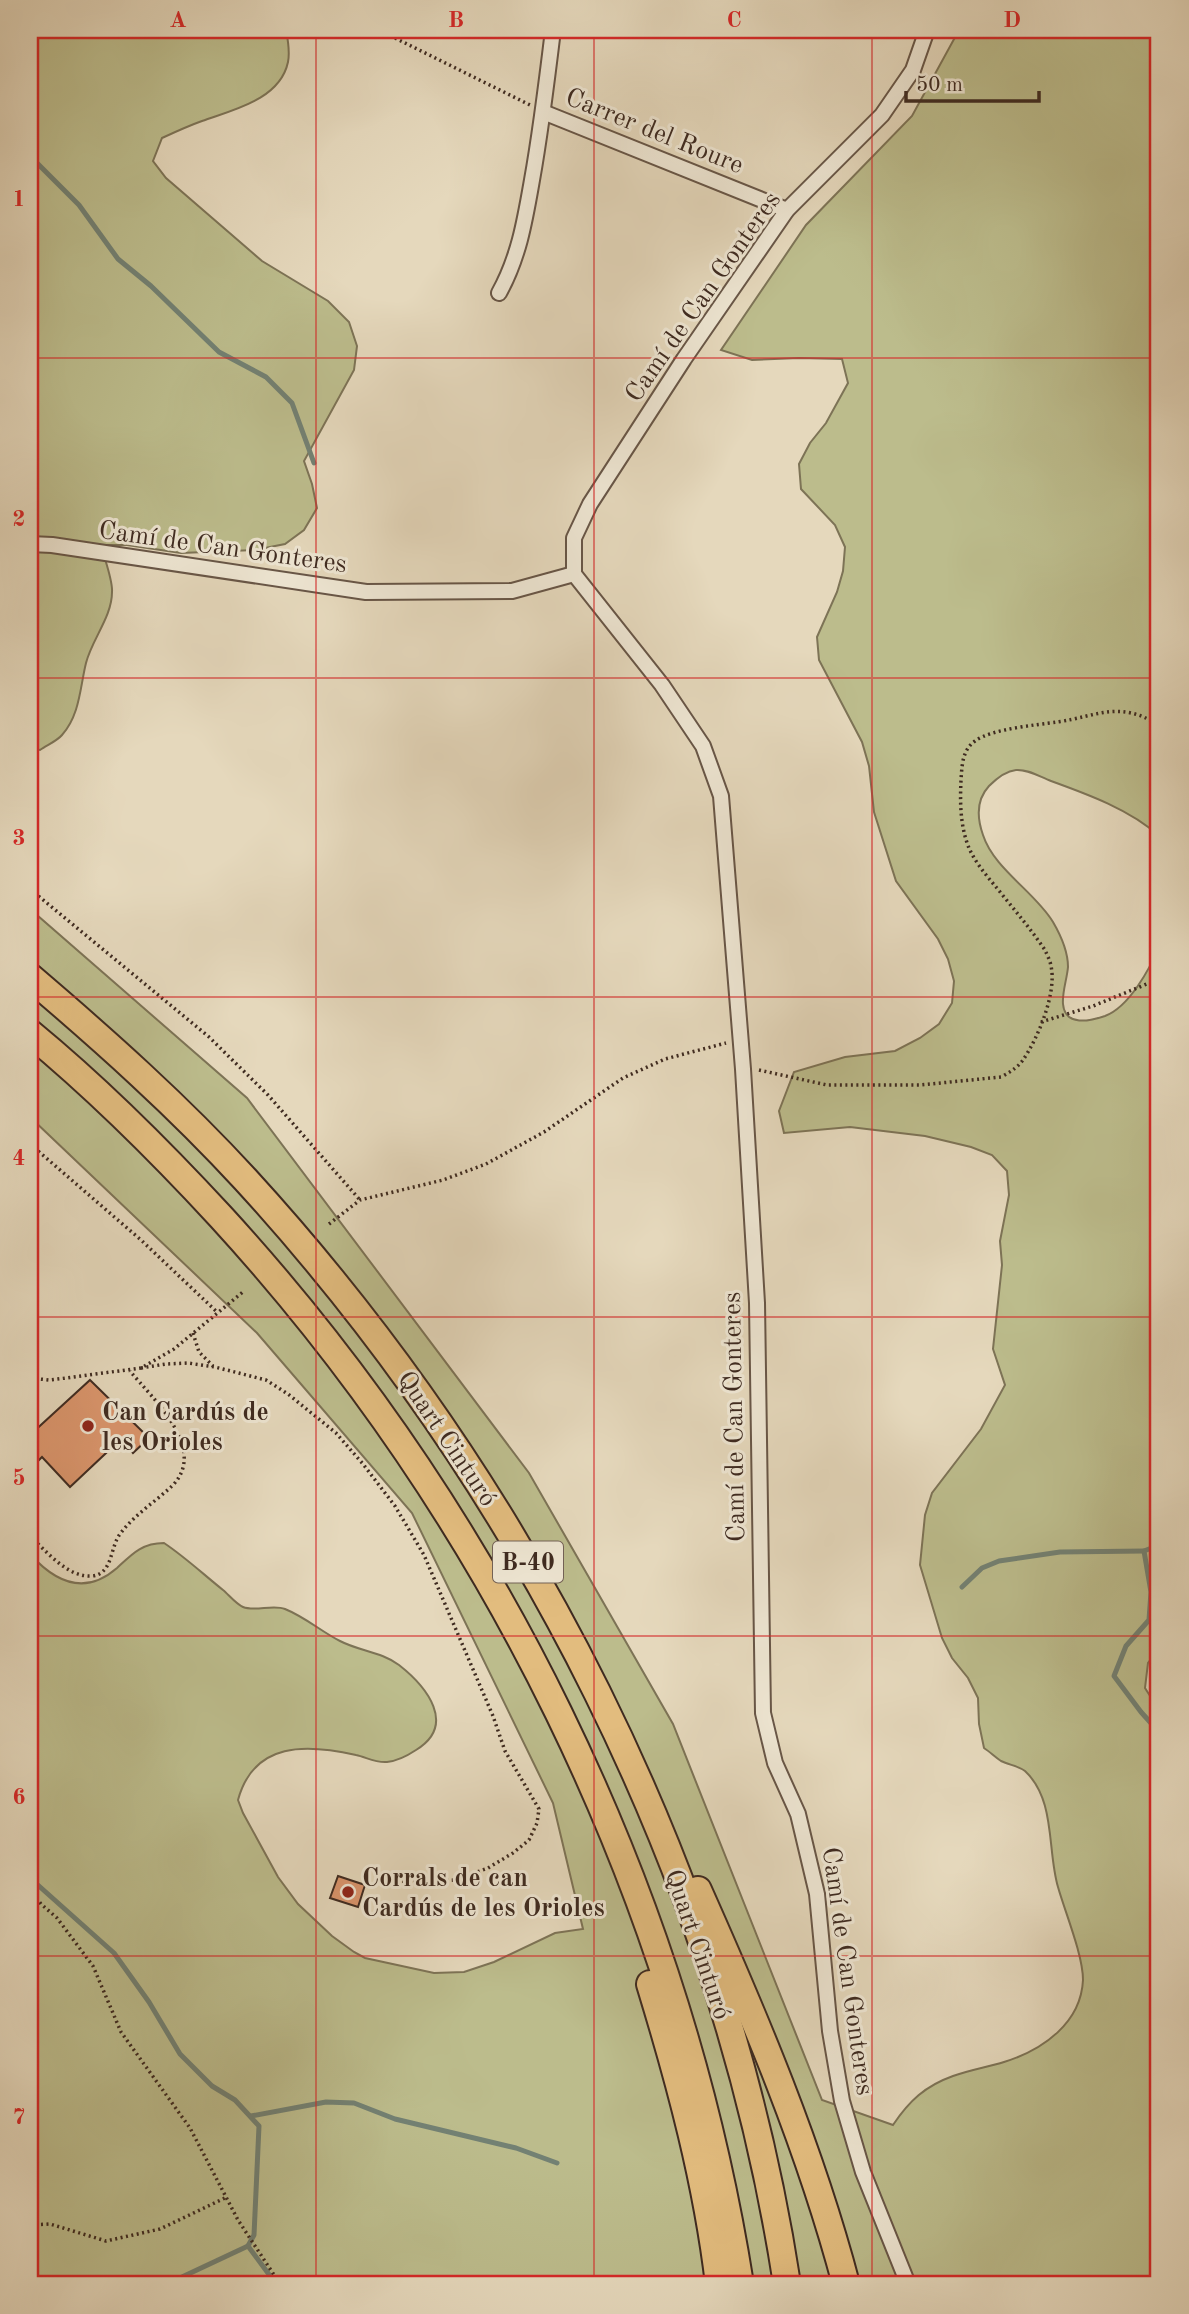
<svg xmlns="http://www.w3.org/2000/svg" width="1189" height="2314" viewBox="0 0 1189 2314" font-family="'Old Standard TT',serif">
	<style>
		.green { fill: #bcbc8c; stroke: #7d7356; stroke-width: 2 }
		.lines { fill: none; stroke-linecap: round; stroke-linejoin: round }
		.stream { stroke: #738173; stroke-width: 5 }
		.building { fill: #db956c; stroke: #3e2a20; stroke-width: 2 }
		.street-casing { stroke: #685647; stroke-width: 18 }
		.highway-casing { stroke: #3e2a20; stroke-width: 30 }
		.path { stroke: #3e2a20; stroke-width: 3.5; stroke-dasharray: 2 3.5; stroke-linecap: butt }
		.street { stroke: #eee6d3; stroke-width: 14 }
		.highway { stroke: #e2bc7e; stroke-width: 26 }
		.grid { fill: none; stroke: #d62828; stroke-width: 2; stroke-opacity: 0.55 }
		.poi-dot { fill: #8f2418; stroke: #eee6d3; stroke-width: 2.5 }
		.labels { text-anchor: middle; stroke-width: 6; stroke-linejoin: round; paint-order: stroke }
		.shield { fill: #eee6d3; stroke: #736256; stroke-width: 2 }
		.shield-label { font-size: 24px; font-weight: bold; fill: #3e2a20 }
		.street-label { font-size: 26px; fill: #3e2a20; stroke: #eee6d3 }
		.poi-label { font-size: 26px; font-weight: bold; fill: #3e2a20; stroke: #eee6d3; text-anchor: start }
		.neatline { fill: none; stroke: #d62828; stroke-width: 2.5 }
		.grid-label { font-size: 23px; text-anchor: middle; font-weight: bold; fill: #d62828 }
	</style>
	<rect width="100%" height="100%" fill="#e5d8bc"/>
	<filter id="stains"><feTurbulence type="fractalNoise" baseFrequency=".00286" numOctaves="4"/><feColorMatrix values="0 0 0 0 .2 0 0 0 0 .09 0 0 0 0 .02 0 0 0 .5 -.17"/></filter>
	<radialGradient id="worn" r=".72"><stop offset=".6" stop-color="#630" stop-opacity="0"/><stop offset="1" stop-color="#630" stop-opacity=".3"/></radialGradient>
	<g class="green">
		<path d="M30 30H286C288 40 290 52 288 62 280 100 232 110 202 121 188 126 175 132 162 138L153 161 166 178 262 261 328 301 349 322 357 346 354 370 304 461 312 484 317 508 304 530 285 544 255 550 181 553 127 545H101C104 558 113 580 112 592 112 617 92 639 86 663 80 687 80 715 62 735 57 741 47 745 40 750L30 748Z"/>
		<path d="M959 30H1159V836C1131 810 1087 794 1051 781 1040 777 1028 769 1016 770 1006 771 996 779 989 786 976 800 977 818 983 835 994 869 1035 892 1053 922 1060 934 1068 952 1068 967 1067 979 1062 992 1063 1004 1065 1027 1090 1021 1105 1016 1129 1007 1150 969 1159 946V1649L1148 1663 1145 1688 1159 1710V2284H30V1554C55 1582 85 1596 117 1568 132 1554 142 1543 164 1543 185 1557 203 1574 223 1590 228 1594 236 1604 243 1607 255 1612 273 1604 285 1609 305 1617 322 1632 340 1641 359 1651 382 1652 399 1665 427 1687 457 1725 416 1750 407 1756 397 1761 387 1762 375 1763 366 1757 356 1755 307 1744 254 1741 238 1800L243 1813 278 1877 298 1904 332 1936 354 1952 365 1958 434 1973 464 1972 494 1962 555 1933 583 1929 553 1803 412 1513 257 1333 30 1117V909L247 1098 529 1473 673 1724 822 2100 893 2125C909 2101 925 2086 953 2076 970 2070 988 2067 1004 2062 1043 2050 1081 2023 1083 1980 1083 1955 1065 1912 1058 1887 1047 1850 1056 1800 1025 1771 1019 1766 1009 1765 1001 1761 995 1757 990 1752 984 1748L979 1724 978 1698 968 1678 952 1658 942 1638 920 1565 925 1515 932 1493 981 1429 1005 1385 993 1349 1002 1265 1000 1241 1009 1195 1007 1171 992 1155 971 1147 925 1136 850 1127 784 1133 779 1111 794 1072 845 1057 895 1051 920 1038 939 1024 952 1003 954 981 948 959 938 939 896 881 874 812 869 766 862 742 819 660 817 637 837 592 843 571 845 547 835 525 801 489 799 464 810 443 826 423 848 383 842 359 799 358 752 360 721 350 806 225 912 116Z"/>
	</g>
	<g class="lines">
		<g class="stream">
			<path d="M30 156 79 205 118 259 151 286 219 352 266 377 292 403 314 463"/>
			<path d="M1159 1545 1144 1551 1151 1592 1149 1620 1126 1646 1114 1676 1141 1712 1159 1732"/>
			<path d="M962 1587 982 1568 999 1561 1060 1552 1144 1551"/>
			<path d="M30 1878 114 1953 149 2002 180 2054 212 2086 235 2100 259 2126 254 2235 248 2246"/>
			<path d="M251 2116 326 2102 354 2103 395 2119 516 2148 557 2163"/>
			<path d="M248 2246 276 2284"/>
			<path d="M167 2284 248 2246"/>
		</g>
	</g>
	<g class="building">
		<path d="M90 1380 149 1438 133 1453 121 1439 70 1487 42 1457 30 1469V1435Z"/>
		<path d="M338 1876 365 1885 358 1907 330 1898Z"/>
	</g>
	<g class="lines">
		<defs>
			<g id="street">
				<path d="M543 112 787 210"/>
				<path d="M499 293C519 257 525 220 532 180 541 130 547 80 553 30"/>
				<path d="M30 544 52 545 366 592 512 591 574 574"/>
				<path d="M908 2284 863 2172 842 2101 830 2031 817 1894 798 1814 775 1763 763 1713 757 1303 743 1069 721 796 703 746 662 685 574 574V538L590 504 684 359 787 210 882 115 913 70 927 30"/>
			</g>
			<g id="highway">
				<path d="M30 977C105 1041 178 1106 245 1179 524 1484 724 1874 787 2284"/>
				<path d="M30 1033C98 1089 161 1152 221 1217 492 1513 677 1887 740 2284"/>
				<path d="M698 1890C755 2018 810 2148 846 2284"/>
				<path d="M650 1984C680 2082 707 2182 719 2284"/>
			</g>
		</defs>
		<use href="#street" class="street-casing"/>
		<use href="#highway" class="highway-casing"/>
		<g class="path">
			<path d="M363 30 395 38 530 105"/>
			<path d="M30 889 209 1037 268 1095 360 1200"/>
			<path d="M1041 1022 1093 1006 1159 979"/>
			<path d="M759 1070 827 1085H920L1001 1077C1010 1072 1017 1068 1023 1060 1038 1038 1057 993 1051 966 1050 960 1047 955 1045 950 1030 928 1013 908 996 887 986 875 975 862 969 848 960 826 960 802 961 780 962 766 962 750 975 741 991 729 1036 725 1057 722 1099 716 1118 700 1159 725"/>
			<path d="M30 1144 141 1240 217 1312"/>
			<path d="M329 1224 360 1200 443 1180 486 1164 544 1132 623 1078 665 1059 726 1043"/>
			<path d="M193 1333 199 1352 213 1366"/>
			<path d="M141 1368 166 1364 188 1363 215 1367 266 1380 288 1394 336 1433 363 1464 395 1506 424 1555 493 1716 505 1751 539 1809 537 1823 529 1840 513 1853 488 1868 455 1880 405 1882 374 1879"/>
			<path d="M30 1378 49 1380 66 1378 141 1368 174 1349 244 1291"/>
			<path d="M30 1536C46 1551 68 1578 92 1576 113 1574 110 1547 120 1534 134 1515 155 1502 172 1486 209 1449 152 1398 130 1371"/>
			<path d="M30 1889 41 1904 57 1918 93 1966 121 2032 190 2128 238 2220 280 2284"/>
			<path d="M30 2225 50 2224 106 2241 160 2229 225 2198"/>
		</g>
		<use href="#street" class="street"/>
		<use href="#highway" class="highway"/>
	</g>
	<path class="grid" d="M316 30V2284M594 30V2284M872 30V2284M30 358H1159M30 678H1159M30 997H1159M30 1317H1159M30 1636H1159M30 1956H1159"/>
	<g class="poi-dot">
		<circle cx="88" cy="1426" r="7"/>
		<circle cx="348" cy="1892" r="7"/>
	</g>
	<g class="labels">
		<rect class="shield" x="493" y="1541.5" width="70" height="41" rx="5"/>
		<g class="shield-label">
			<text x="528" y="1570">B-40</text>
		</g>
		<g class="street-label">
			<text transform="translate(655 130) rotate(22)" y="9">Carrer del Roure</text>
			<text transform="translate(702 296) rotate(-55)" y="9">Camí de Can Gonteres</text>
			<text transform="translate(223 546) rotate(8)" y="9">Camí de Can Gonteres</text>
			<text transform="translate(733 1417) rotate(-91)" y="9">Camí de Can Gonteres</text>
			<text transform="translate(448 1438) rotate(56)" y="9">Quart Cinturó</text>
			<text transform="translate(699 1944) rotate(71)" y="9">Quart Cinturó</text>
			<text transform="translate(849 1971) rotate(82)" y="9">Camí de Can Gonteres</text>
		</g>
		<g class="poi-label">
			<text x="102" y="1420">Can Cardús de<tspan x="102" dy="30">les Orioles</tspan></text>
			<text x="362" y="1886">Corrals de can<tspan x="362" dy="30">Cardús de les Orioles</tspan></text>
		</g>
	</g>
	<rect width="1189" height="2314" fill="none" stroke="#e5d8bc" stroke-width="77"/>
	<path d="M906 91v10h133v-10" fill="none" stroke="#3e2a20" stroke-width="3.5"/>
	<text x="916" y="91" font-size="21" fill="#3e2a20" stroke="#eee6d3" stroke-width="5" paint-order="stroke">50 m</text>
	<rect x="38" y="38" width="1112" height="2238" class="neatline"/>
	<g class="grid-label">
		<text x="178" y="27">A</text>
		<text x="456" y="27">B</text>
		<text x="734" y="27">C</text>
		<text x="1012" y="27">D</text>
		<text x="19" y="206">1</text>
		<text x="19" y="526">2</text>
		<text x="19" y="845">3</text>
		<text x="19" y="1165">4</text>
		<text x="19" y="1485">5</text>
		<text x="19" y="1804">6</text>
		<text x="19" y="2124">7</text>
	</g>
	<rect width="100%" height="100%" filter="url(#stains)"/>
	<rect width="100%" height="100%" fill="url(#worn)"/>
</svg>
